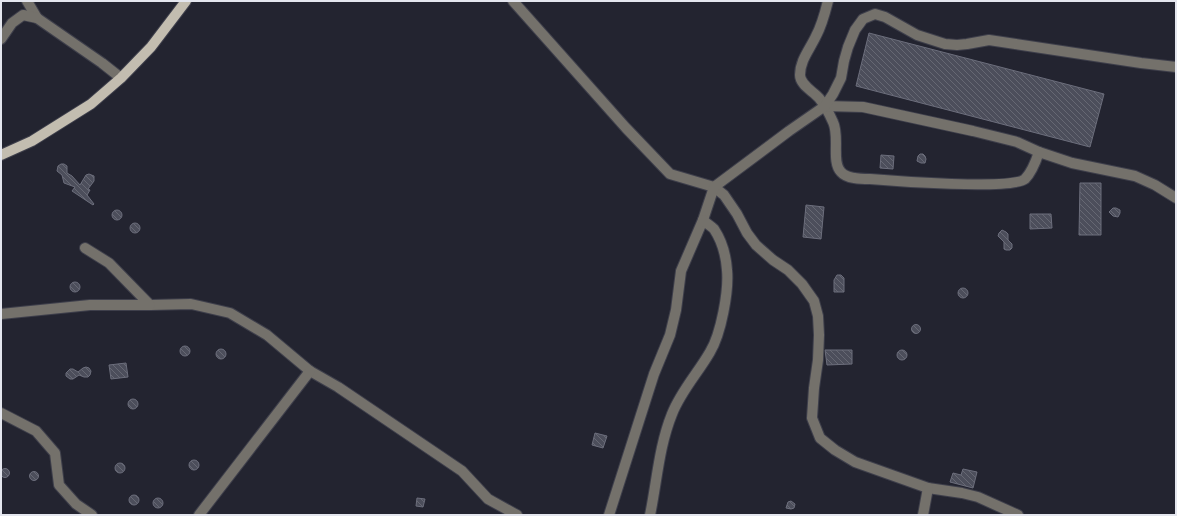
<svg xmlns="http://www.w3.org/2000/svg" width="1177" height="516" viewBox="0 0 1177 516" font-family="'Source Sans 3',sans-serif">
	<style>
		.building { fill: url(#building-back-hatch); stroke: #6c6e7c }
		.lines { fill: none; stroke-linecap: round; stroke-linejoin: round }
		.minor-casing { stroke: #3e3f4b; stroke-width: 12 }
		.major-casing { stroke: #3e3f4b; stroke-width: 12 }
		.minor { stroke: #74716b; stroke-width: 10 }
		.major { stroke: #c3bdb0; stroke-width: 10 }
	</style>
	<defs>
		<pattern id="building-back-hatch" width="6" height="6" patternUnits="userSpaceOnUse"><rect width="6" height="6" fill="#4c4e5b"/><path d="M-1 5l2 2M0 0l6 6M5-1l2 2" fill="none" stroke="#666873"/></pattern>
	</defs>
	<rect width="100%" height="100%" fill="#232430"/>
	<g class="building">
		<path d="M869 33 1104 94 1090 147 856 86Z"/>
		<path d="M920 154H923L925 156 926 159 925 163H921L917 161 918 156Z"/>
		<path d="M881 155 894 156 893 169 880 168Z"/>
		<path d="M61 164H64L67 166V173L72 176 80 185 86 175 89 174 94 176V181L88 189 90 190 87 195 94 204 93 205 72 191 75 187 64 183 62 175 57 171 58 166Z"/>
		<path d="M1080 183H1101V235H1079Z"/>
		<path d="M806 205 824 207 821 239 803 237Z"/>
		<path d="M1113 208H1116L1120 210V213L1118 217 1113 216 1109 212Z"/>
		<circle cx="117" cy="215" r="5"/>
		<path d="M1030 214H1051L1052 228 1030 229Z"/>
		<circle cx="135" cy="228" r="5"/>
		<path d="M1002 230 1006 232 1008 234V240L1012 244V248L1010 250H1006L1004 249V242L998 236 999 233Z"/>
		<path d="M837 275H841L844 278V292H834V280Z"/>
		<circle cx="75" cy="287" r="5"/>
		<circle cx="963" cy="293" r="5"/>
		<circle cx="916" cy="329" r="4.5"/>
		<circle cx="185" cy="351" r="5"/>
		<circle cx="221" cy="354" r="5"/>
		<path d="M825 350H852V364L827 365Z"/>
		<circle cx="902" cy="355" r="5"/>
		<path d="M126 363 128 377 111 379 109 365Z"/>
		<path d="M86 367 89 368 91 371 90 375 88 377H84L79 375 73 379H70L66 376V373L70 369H73L78 372 83 368Z"/>
		<circle cx="133" cy="404" r="5"/>
		<path d="M595 433 607 436 603 448 592 445Z"/>
		<circle cx="194" cy="465" r="5"/>
		<circle cx="120" cy="468" r="5"/>
		<circle cx="5" cy="473" r="4.5"/>
		<path d="M963 469 977 472 973 488 950 482 953 473 961 475Z"/>
		<circle cx="34" cy="476" r="4.5"/>
		<circle cx="134" cy="500" r="5"/>
		<circle cx="158" cy="503" r="5"/>
		<path d="M417 498 425 499 423 507 416 506Z"/>
		<path d="M791 501 795 504 794 508 791 509 786 508 788 502Z"/>
	</g>
	<g class="lines">
		<defs>
			<g id="minor">
				<path d="M27 1 37 18"/>
				<path d="M513 1 626 128 670 174 714 187 724 195 737 214 747 233 756 245 773 260 788 270 802 284 814 301 818 316 819 335 818 360 814 388 812 418 820 438 835 450 855 462 928 488 962 493 978 497 1018 515"/>
				<path d="M828 1C825 13 822 25 816 36 810 49 800 60 800 75 800 85 813 91 819 98 825 105 829 113 833 122 840 136 831 162 841 172 847 179 861 179 870 179 893 181 1012 190 1025 179 1032 172 1036 161 1039 152"/>
				<path d="M1 39 12 23 23 15 37 18 102 63 121 78"/>
				<path d="M825 106 863 107 973 131 1017 142 1039 152 1072 163 1135 176 1155 185 1176 198"/>
				<path d="M85 248 109 263 150 305 191 304 230 313 267 335 310 371 338 387 462 471 488 499 517 515"/>
				<path d="M1 314 90 305H150"/>
				<path d="M1 413 36 431 55 453 59 485 76 504 92 515"/>
				<path d="M199 515 310 371"/>
				<path d="M609 515 654 374 670 335 676 310 681 271 703 220 714 187 789 131 825 106 833 94 841 78 844 61 848 47 855 30 863 19 875 14 885 17 917 35 945 44 957 45 967 44 989 40 1141 63 1176 67"/>
				<path d="M650 515C657 481 659 446 672 414 681 391 698 373 710 352 721 334 729 291 727 270 726 256 722 241 714 229 711 226 706 223 703 220"/>
				<path d="M923 515 928 488"/>
			</g>
			<path id="major" d="M1 155 32 141 91 104 121 78 151 47 186 1"/>
		</defs>
		<use href="#minor" class="minor-casing"/>
		<use href="#major" class="major-casing"/>
		<use href="#minor" class="minor"/>
		<use href="#major" class="major"/>
	</g>
	<rect width="1177" height="516" fill="none" stroke="#e4e6ee" stroke-width="4"/>
</svg>
